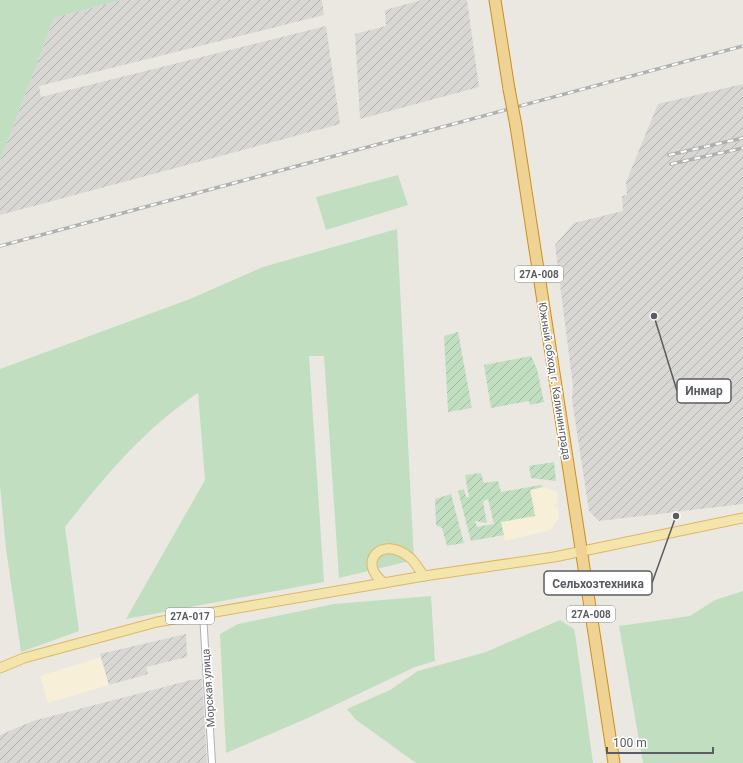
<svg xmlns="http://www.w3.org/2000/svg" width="743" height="763" viewBox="0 0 743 763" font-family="Roboto,sans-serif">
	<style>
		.commercial { fill: #f8efd8 }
		.industrial { fill: url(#industrial-furrows) }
		.green { fill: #c1dfc0 }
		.garden { fill: url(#garden-furrows); fill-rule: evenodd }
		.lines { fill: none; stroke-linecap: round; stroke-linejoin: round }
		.street-casing { stroke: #aeb1b5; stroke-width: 8 }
		.primary-casing { stroke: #deb766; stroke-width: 11 }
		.highway-casing { stroke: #cf8f1c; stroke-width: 13 }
		.street { stroke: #fff; stroke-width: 6 }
		.primary { stroke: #f4e5ac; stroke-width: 9 }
		.highway { stroke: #eed394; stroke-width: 11 }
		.rail-casing { stroke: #afb0b0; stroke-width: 3.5 }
		.rail { stroke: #fff; stroke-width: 2; stroke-dasharray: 6; stroke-linecap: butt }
		.highway-bridge-casing { stroke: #cf8f1c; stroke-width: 13; stroke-linecap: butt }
		.highway-bridge { stroke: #eed394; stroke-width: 11 }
		.labels { text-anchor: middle; stroke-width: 3.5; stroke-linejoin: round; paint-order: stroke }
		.shield { fill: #fff; stroke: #8b8d90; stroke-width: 1 }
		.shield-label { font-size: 10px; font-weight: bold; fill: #595c60 }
		.street-label { font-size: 11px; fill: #595c60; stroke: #fff }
		.leader { fill: none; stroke: #595c60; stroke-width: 1.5 }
		.callout-dot { fill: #595c60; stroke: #fff; stroke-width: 1.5 }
		.callout { fill: #fff; stroke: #595c60; stroke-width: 1.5 }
		.callout-label { font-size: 12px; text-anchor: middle; font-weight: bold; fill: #595c60 }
	</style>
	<defs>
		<pattern id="industrial-furrows" width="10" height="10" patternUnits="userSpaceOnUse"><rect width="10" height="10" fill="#d9d7d3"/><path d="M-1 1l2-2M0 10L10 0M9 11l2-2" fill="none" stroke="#b3b2af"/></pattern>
		<pattern id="garden-furrows" width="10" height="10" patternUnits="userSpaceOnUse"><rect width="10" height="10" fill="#c1dfc0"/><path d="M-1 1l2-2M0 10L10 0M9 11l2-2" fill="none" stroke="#a0b89f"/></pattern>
	</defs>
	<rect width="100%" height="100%" fill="#eae8e1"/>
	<g class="commercial">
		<path d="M543 487 557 492 558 504 554 505 555 507H558L559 517 551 530 505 541 501 522 511 520 535 509 530 490Z"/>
		<path d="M101 657 109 685 48 703 40 676Z"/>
	</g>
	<g class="industrial">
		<path d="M121 0H322L324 15 39 86 41 97 326 26 340 124 0 215V161L54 18Z"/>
		<path d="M422 0H467L479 87 360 119 355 34 386 26 385 10Z"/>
		<path d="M743 84V504L599 521 589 511 572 400 573 386 555 245 574 223 623 211 622 196 627 195 626 182 658 104Z"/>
		<path d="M186 634 187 657 146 667 148 674 109 685 100 654Z"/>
		<path d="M202 679 207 763H0V735L33 721 191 680Z"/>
	</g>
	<g class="green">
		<path d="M0 0H121L54 18 0 161Z"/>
		<path d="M398 175 408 205 326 230 316 197Z"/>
		<path d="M397 229 414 560 339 578 324 356H309L324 582 126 619 205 480 198 393C144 429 104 477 65 527L79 631 21 652 6 549 0 485V369L190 299 263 267Z"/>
		<path d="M743 591V763H643L619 626 690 616 715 600Z"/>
		<path d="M431 596 435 661 415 667 308 718 226 753 220 634 238 624 334 604Z"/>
		<path d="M560 620 574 629 576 640 593 763H416L355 719 347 709 390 690 418 671 486 652Z"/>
	</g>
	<g class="garden">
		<path d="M458 332 472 408 448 412 444 336Z"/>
		<path d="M531 356 537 369 544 402 530 405 529 401 491 408 484 365Z"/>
		<path d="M554 462 556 481 531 478 529 466Z"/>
		<path d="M481 473 484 483 498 481 501 492 541 485 543 487 530 490 535 516 501 522 504 535 471 541 458 491 464 489 466 497H469L465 475ZM488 499 494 524 477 527 475 521 487 523 483 502Z"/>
		<path d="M451 494 464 543 447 546 442 528 436 525 435 499Z"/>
	</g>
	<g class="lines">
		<defs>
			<path id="street" d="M203 614 212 763"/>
			<g id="primary">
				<path d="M384 583C356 562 382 535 409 557 415 561 419 570 424 576"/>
				<path d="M0 668 24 658 157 622 424 576 554 557 743 518"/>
			</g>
			<g id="highway">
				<path d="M495 0 509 89"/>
				<path d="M516 126 614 763"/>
			</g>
		</defs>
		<use href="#street" class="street-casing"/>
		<use href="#primary" class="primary-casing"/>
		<use href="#highway" class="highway-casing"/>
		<use href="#street" class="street"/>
		<use href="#primary" class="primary"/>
		<use href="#highway" class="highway"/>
		<defs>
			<g id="rail">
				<path d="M669 155 743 138"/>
				<path d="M671 164 743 148"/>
				<path d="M0 246 743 46"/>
			</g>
		</defs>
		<use href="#rail" class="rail-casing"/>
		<use href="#rail" class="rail"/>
		<defs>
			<path id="highway-bridge" d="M509 89 516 126"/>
		</defs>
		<use href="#highway-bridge" class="highway-bridge-casing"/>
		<use href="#highway-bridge" class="highway-bridge"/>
	</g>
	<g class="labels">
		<g class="shield">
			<rect x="515" y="266" width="48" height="16" rx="3"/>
			<rect x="567" y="606" width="48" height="16" rx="3"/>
			<rect x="166" y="608" width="48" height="16" rx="3"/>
		</g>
		<g class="shield-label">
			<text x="539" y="278">27А-008</text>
			<text x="591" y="618">27А-008</text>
			<text x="190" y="620">27А-017</text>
		</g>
		<g class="street-label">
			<text transform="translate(555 381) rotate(81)" y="4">Южный обход г. Калининграда</text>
			<text transform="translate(208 688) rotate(-94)" y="4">Морская улица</text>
		</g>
	</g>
	<path class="leader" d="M654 316L677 391M676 516L652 583"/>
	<g class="callout-dot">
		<circle cx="654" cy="316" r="4"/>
		<circle cx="676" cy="516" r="4"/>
	</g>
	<g class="callout">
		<rect x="677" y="379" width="54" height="24" rx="4"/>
		<rect x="544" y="571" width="108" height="24" rx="4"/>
	</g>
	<g class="callout-label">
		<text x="704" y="395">Инмар</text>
		<text x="598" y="588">Сельхозтехника</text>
	</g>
	<path d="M607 747v6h106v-6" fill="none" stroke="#595c60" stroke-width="2"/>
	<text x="613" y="747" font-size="12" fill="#595c60" stroke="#ffffff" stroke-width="3" paint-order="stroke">100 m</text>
</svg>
